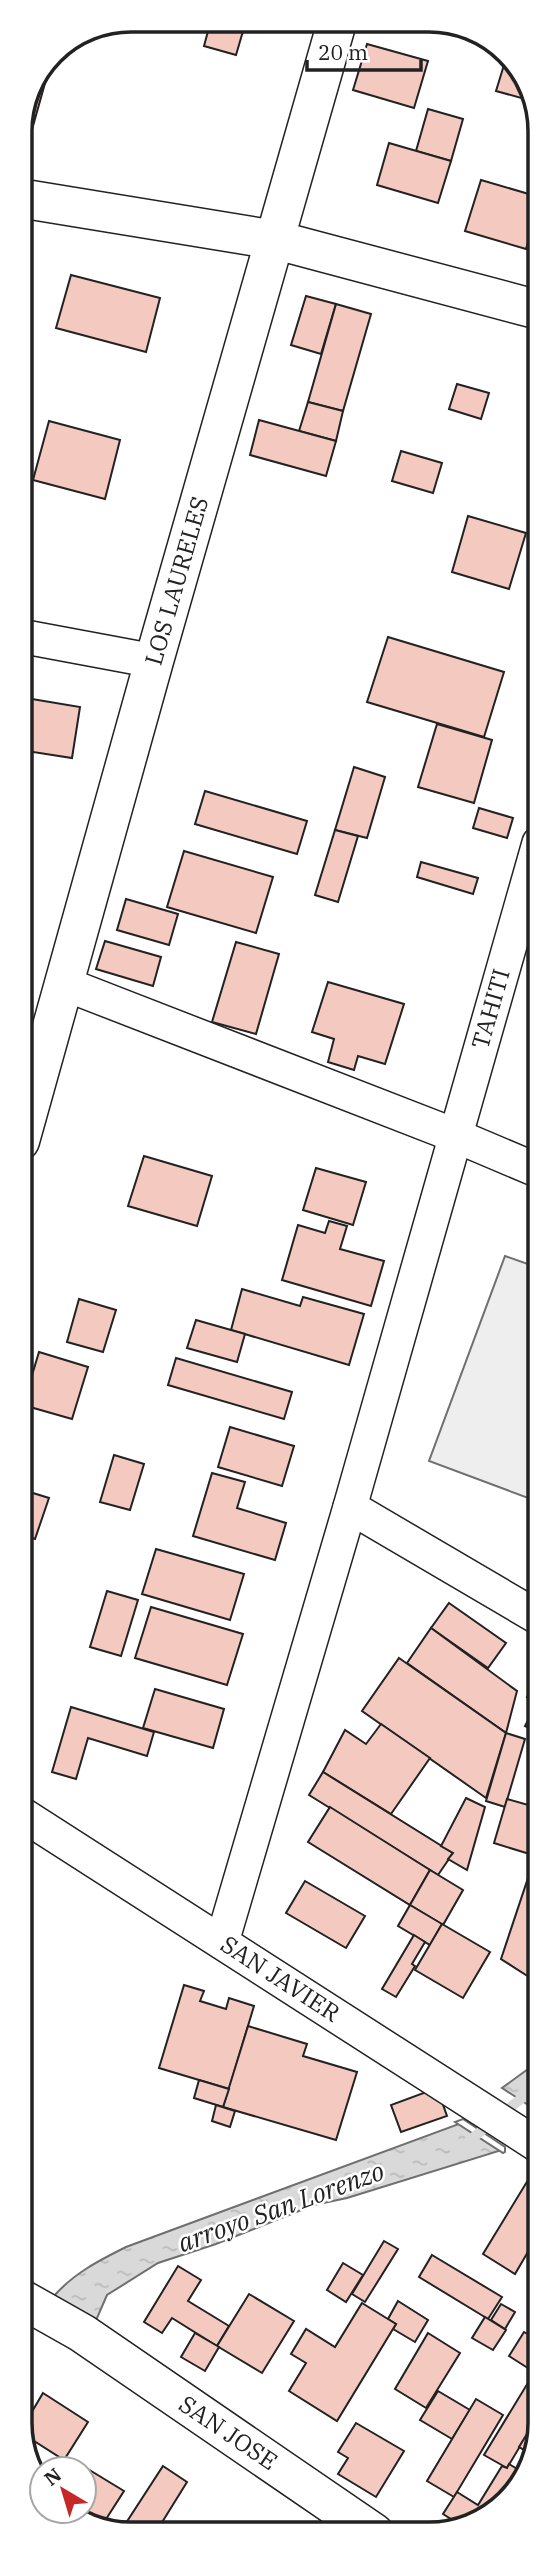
<svg xmlns="http://www.w3.org/2000/svg" width="559" height="2553" viewBox="0 0 559 2553" font-family="'IBM Plex Serif',serif">
	<style>
		.grass { fill: #eee; stroke: #6f6f6f; stroke-width: 2 }
		.water { fill: url(#water-ripples); stroke: #6f6f6f; stroke-width: 2 }
		.pier { fill: #fff; stroke: #6f6f6f; stroke-width: 2 }
		.lines { fill: none; stroke-linecap: round; stroke-linejoin: round }
		.stream { stroke: #d9d9d9; stroke-width: 10 }
		.building { fill: #f3c9c0; stroke: #222; stroke-width: 2 }
		.minor-casing { stroke: #222; stroke-width: 36 }
		.tertiary-casing { stroke: #222; stroke-width: 41 }
		.secondary-casing { stroke: #222; stroke-width: 41 }
		.minor { stroke: #fff; stroke-width: 33 }
		.tertiary { stroke: #fff; stroke-width: 38 }
		.secondary { stroke: #fff; stroke-width: 38 }
		.labels { text-anchor: middle; stroke-width: 5; stroke-linejoin: round; paint-order: stroke }
		.street-label { font-size: 24px; fill: #222; stroke: #fff }
		.water-label { font-size: 26px; font-style: italic; fill: #222; stroke: #fff }
		.rim { fill: none; stroke: #222; stroke-width: 3.5 }
	</style>
	<defs>
		<pattern id="water-ripples" width="26" height="14" patternUnits="userSpaceOnUse" patternTransform="scale(1.75)"><rect width="26" height="14" fill="#d9d9d9"/><path d="M2 4q2-2 4 0t4 0M15 11q2-2 4 0t4 0" fill="none" stroke="#bababa"/></pattern>
	</defs>
	<rect width="100%" height="100%" fill="#fff"/>
	<path class="grass" d="M505 1256 539 1268V1502L429 1461Z"/>
	<g class="water">
		<path d="M539 2061V2112L502 2088Z"/>
		<path d="M464 2122 502 2150 347 2198 314 2205 216 2244 158 2263 107 2295 94 2325 54 2296C74 2273 100 2260 126 2247Z"/>
	</g>
	<path class="pier" d="M463 2119 505 2147V2152L503 2153 455 2122Z"/>
	<g class="lines">
		<g class="stream">
			<path d="M469 2141 539 2084"/>
			<path d="M20 2331 38 2318"/>
		</g>
	</g>
	<g class="building">
		<path d="M211 20 246 21 236 55 204 46Z"/>
		<path d="M367 44 428 61 414 108 353 90Z"/>
		<path d="M54 51 33 126 20 123 52 52Z"/>
		<path d="M504 65 517 69 532 101 496 91Z"/>
		<path d="M428 109 463 119 451 161 416 151Z"/>
		<path d="M389 143 451 161 438 203 377 185Z"/>
		<path d="M481 180 539 197V205L526 249 465 231Z"/>
		<path d="M71 275 160 298 146 352 56 328Z"/>
		<path d="M306 296 336 304 321 354 291 345Z"/>
		<path d="M336 304 371 314 343 411 308 402Z"/>
		<path d="M457 384 489 393 481 419 449 409Z"/>
		<path d="M308 402 343 411 336 441 299 431Z"/>
		<path d="M20 414 28 416 20 447Z"/>
		<path d="M259 420 336 441 326 476 250 455Z"/>
		<path d="M49 421 120 440 105 499 33 480Z"/>
		<path d="M401 451 442 463 433 493 392 481Z"/>
		<path d="M468 516 526 533 509 589 452 572Z"/>
		<path d="M388 637 504 672 484 737 367 702Z"/>
		<path d="M20 697 80 707 72 758 20 750Z"/>
		<path d="M437 724 492 740 474 803 418 787Z"/>
		<path d="M354 767 385 777 367 838 335 830Z"/>
		<path d="M205 791 307 821 297 854 195 824Z"/>
		<path d="M479 808 513 818 507 838 473 828Z"/>
		<path d="M335 830 358 836 338 902 315 895Z"/>
		<path d="M184 851 273 877 256 933 167 907Z"/>
		<path d="M421 862 478 878 473 894 417 877Z"/>
		<path d="M126 899 178 914 169 945 117 930Z"/>
		<path d="M105 941 161 957 153 986 96 969Z"/>
		<path d="M236 942 279 954 256 1034 212 1022Z"/>
		<path d="M328 982 404 1004 385 1064 358 1056 354 1070 328 1062 334 1039 312 1032Z"/>
		<path d="M144 1156 212 1176 197 1226 128 1206Z"/>
		<path d="M316 1168 366 1182 353 1225 303 1210Z"/>
		<path d="M329 1221 347 1226 340 1249 384 1261 371 1306 282 1280 298 1225 325 1233Z"/>
		<path d="M242 1289 300 1306 303 1297 364 1314 349 1365 231 1330Z"/>
		<path d="M79 1299 116 1310 103 1352 67 1342Z"/>
		<path d="M196 1320 245 1334 237 1362 187 1348Z"/>
		<path d="M39 1352 88 1367 72 1419 23 1405Z"/>
		<path d="M176 1358 292 1392 284 1419 168 1385Z"/>
		<path d="M230 1427 294 1446 282 1486 218 1467Z"/>
		<path d="M114 1455 144 1464 130 1510 100 1502Z"/>
		<path d="M212 1473 245 1482 237 1508 286 1523 275 1560 193 1536Z"/>
		<path d="M20 1489 49 1498 35 1539 20 1534Z"/>
		<path d="M156 1549 244 1574 230 1620 142 1594Z"/>
		<path d="M107 1591 138 1600 121 1656 90 1647Z"/>
		<path d="M449 1603 506 1643 488 1668 431 1628Z"/>
		<path d="M151 1607 243 1634 227 1685 135 1658Z"/>
		<path d="M431 1628 517 1691 506 1733 407 1663Z"/>
		<path d="M399 1658 506 1733 486 1798 362 1711Z"/>
		<path d="M539 1673V1703L527 1697Z"/>
		<path d="M155 1689 224 1709 213 1748 143 1728Z"/>
		<path d="M538 1702 539 1703V1733L525 1726Z"/>
		<path d="M71 1707 154 1732 147 1756 88 1738 76 1779 52 1772Z"/>
		<path d="M381 1724 430 1758 391 1814 323 1772 345 1730 366 1744Z"/>
		<path d="M506 1733 525 1739 505 1807 486 1801Z"/>
		<path d="M323 1772 453 1853 438 1875 309 1795Z"/>
		<path d="M466 1798 485 1807 467 1870 448 1859 453 1853 441 1846Z"/>
		<path d="M507 1799 539 1808V1845L536 1856 494 1843Z"/>
		<path d="M330 1807 430 1870 410 1905 308 1842Z"/>
		<path d="M532 1866 539 1868V1940L529 1977 501 1959Z"/>
		<path d="M430 1870 463 1890 443 1925 410 1905Z"/>
		<path d="M305 1881 365 1916 346 1948 286 1913Z"/>
		<path d="M410 1905 442 1924 430 1945 398 1926Z"/>
		<path d="M442 1924 490 1952 463 1998 415 1970Z"/>
		<path d="M414 1935 425 1942 412 1964 415 1966 396 1997 382 1989Z"/>
		<path d="M184 1985 204 1991 200 2001 226 2009 229 1998 254 2006 229 2089 159 2068Z"/>
		<path d="M248 2026 307 2044 303 2056 357 2072 336 2140 223 2107Z"/>
		<path d="M199 2080 229 2089 223 2107 194 2098Z"/>
		<path d="M437 2088 447 2116 401 2132 391 2105Z"/>
		<path d="M216 2105 235 2111 230 2127 212 2121Z"/>
		<path d="M539 2162V2233L515 2274 483 2254Z"/>
		<path d="M384 2241 398 2249 365 2302 352 2294Z"/>
		<path d="M432 2255 502 2297 488 2319 419 2277Z"/>
		<path d="M343 2263 363 2275 346 2302 327 2290Z"/>
		<path d="M178 2266 201 2280 188 2301 229 2326 217 2346 172 2318 162 2333 144 2322Z"/>
		<path d="M249 2294 294 2321 262 2373 217 2346Z"/>
		<path d="M398 2301 428 2320 415 2342 393 2329 396 2324 388 2319Z"/>
		<path d="M362 2303 396 2324 337 2421 289 2391 306 2363 291 2354 306 2329 335 2347Z"/>
		<path d="M501 2304 515 2312 505 2329 491 2320Z"/>
		<path d="M539 2310 540 2325 533 2321Z"/>
		<path d="M485 2317 506 2330 493 2350 472 2338Z"/>
		<path d="M524 2332 540 2341V2363L534 2372 509 2356Z"/>
		<path d="M195 2333 219 2347 205 2371 181 2357Z"/>
		<path d="M428 2333 460 2353 426 2408 395 2389Z"/>
		<path d="M540 2363V2413L507 2468 484 2455Z"/>
		<path d="M438 2391 470 2410 452 2439 420 2420Z"/>
		<path d="M43 2393 88 2422 64 2460 20 2432Z"/>
		<path d="M476 2399 503 2415 454 2497 427 2481Z"/>
		<path d="M540 2413V2429L529 2453 519 2447Z"/>
		<path d="M356 2423 404 2451 376 2497 338 2474 348 2458 338 2452Z"/>
		<path d="M78 2463 124 2491 101 2527 73 2511H84V2469H74Z"/>
		<path d="M509 2464 522 2472 512 2496 459 2524 443 2514 457 2492 478 2505 502 2466 507 2468Z"/>
		<path d="M163 2466 187 2482 156 2532H139L126 2523Z"/>
	</g>
	<g class="lines">
		<defs>
			<g id="minor">
				<path d="M20 636 154 661"/>
				<path d="M65 984 454 1135 539 1171"/>
				<path d="M350 1507 539 1618"/>
				<path d="M20 1813 539 2146"/>
				<path d="M222 1942 350 1507 539 843"/>
			</g>
			<g id="tertiary">
				<path d="M20 1141 154 661 337 22"/>
				<path d="M20 2298 82 2333 374 2533"/>
			</g>
			<path id="secondary" d="M19 198 276 240 539 310"/>
		</defs>
		<use href="#minor" class="minor-casing"/>
		<use href="#tertiary" class="tertiary-casing"/>
		<use href="#secondary" class="secondary-casing"/>
		<use href="#minor" class="minor"/>
		<use href="#tertiary" class="tertiary"/>
		<use href="#secondary" class="secondary"/>
	</g>
	<g class="labels">
		<g class="street-label">
			<text transform="translate(177 581) rotate(-74)" y="8">LOS LAURELES</text>
			<text transform="translate(491 1009) rotate(-74)" y="8">TAHITI</text>
			<text transform="translate(280 1979) rotate(33)" y="8">SAN JAVIER</text>
			<text transform="translate(228 2433) rotate(34)" y="8">SAN JOSE</text>
		</g>
		<g class="water-label">
			<text transform="translate(281 2207) rotate(-20)" y="9">arroyo San Lorenzo</text>
		</g>
	</g>
	<path d="M0 0H559V2553H0ZM131 32H429A99 99 0 0 1 528 131V2423A99 99 0 0 1 429 2522H131A99 99 0 0 1 32 2423V131A99 99 0 0 1 131 32Z" fill="#fff" fill-rule="evenodd"/>
	<path class="rim" d="M131 32H429A99 99 0 0 1 528 131V2423A99 99 0 0 1 429 2522H131A99 99 0 0 1 32 2423V131A99 99 0 0 1 131 32Z"/>
	<g transform="translate(63 2490) rotate(322)"><circle r="33" fill="#ffffff" stroke="#a7a7a7" stroke-width="2"/>
	<path d="M0-5L12 26L0 18L-12 26Z" fill="#c62828"/>
	<text y="-10" font-size="19" font-weight="bold" text-anchor="middle" fill="#222222">N</text>
	</g>
	<path d="M307 60v10h114v-10" fill="none" stroke="#222222" stroke-width="3.5"/>
	<text x="318" y="60" font-size="21" fill="#222222" stroke="#ffffff" stroke-width="5" paint-order="stroke">20 m</text>
</svg>
